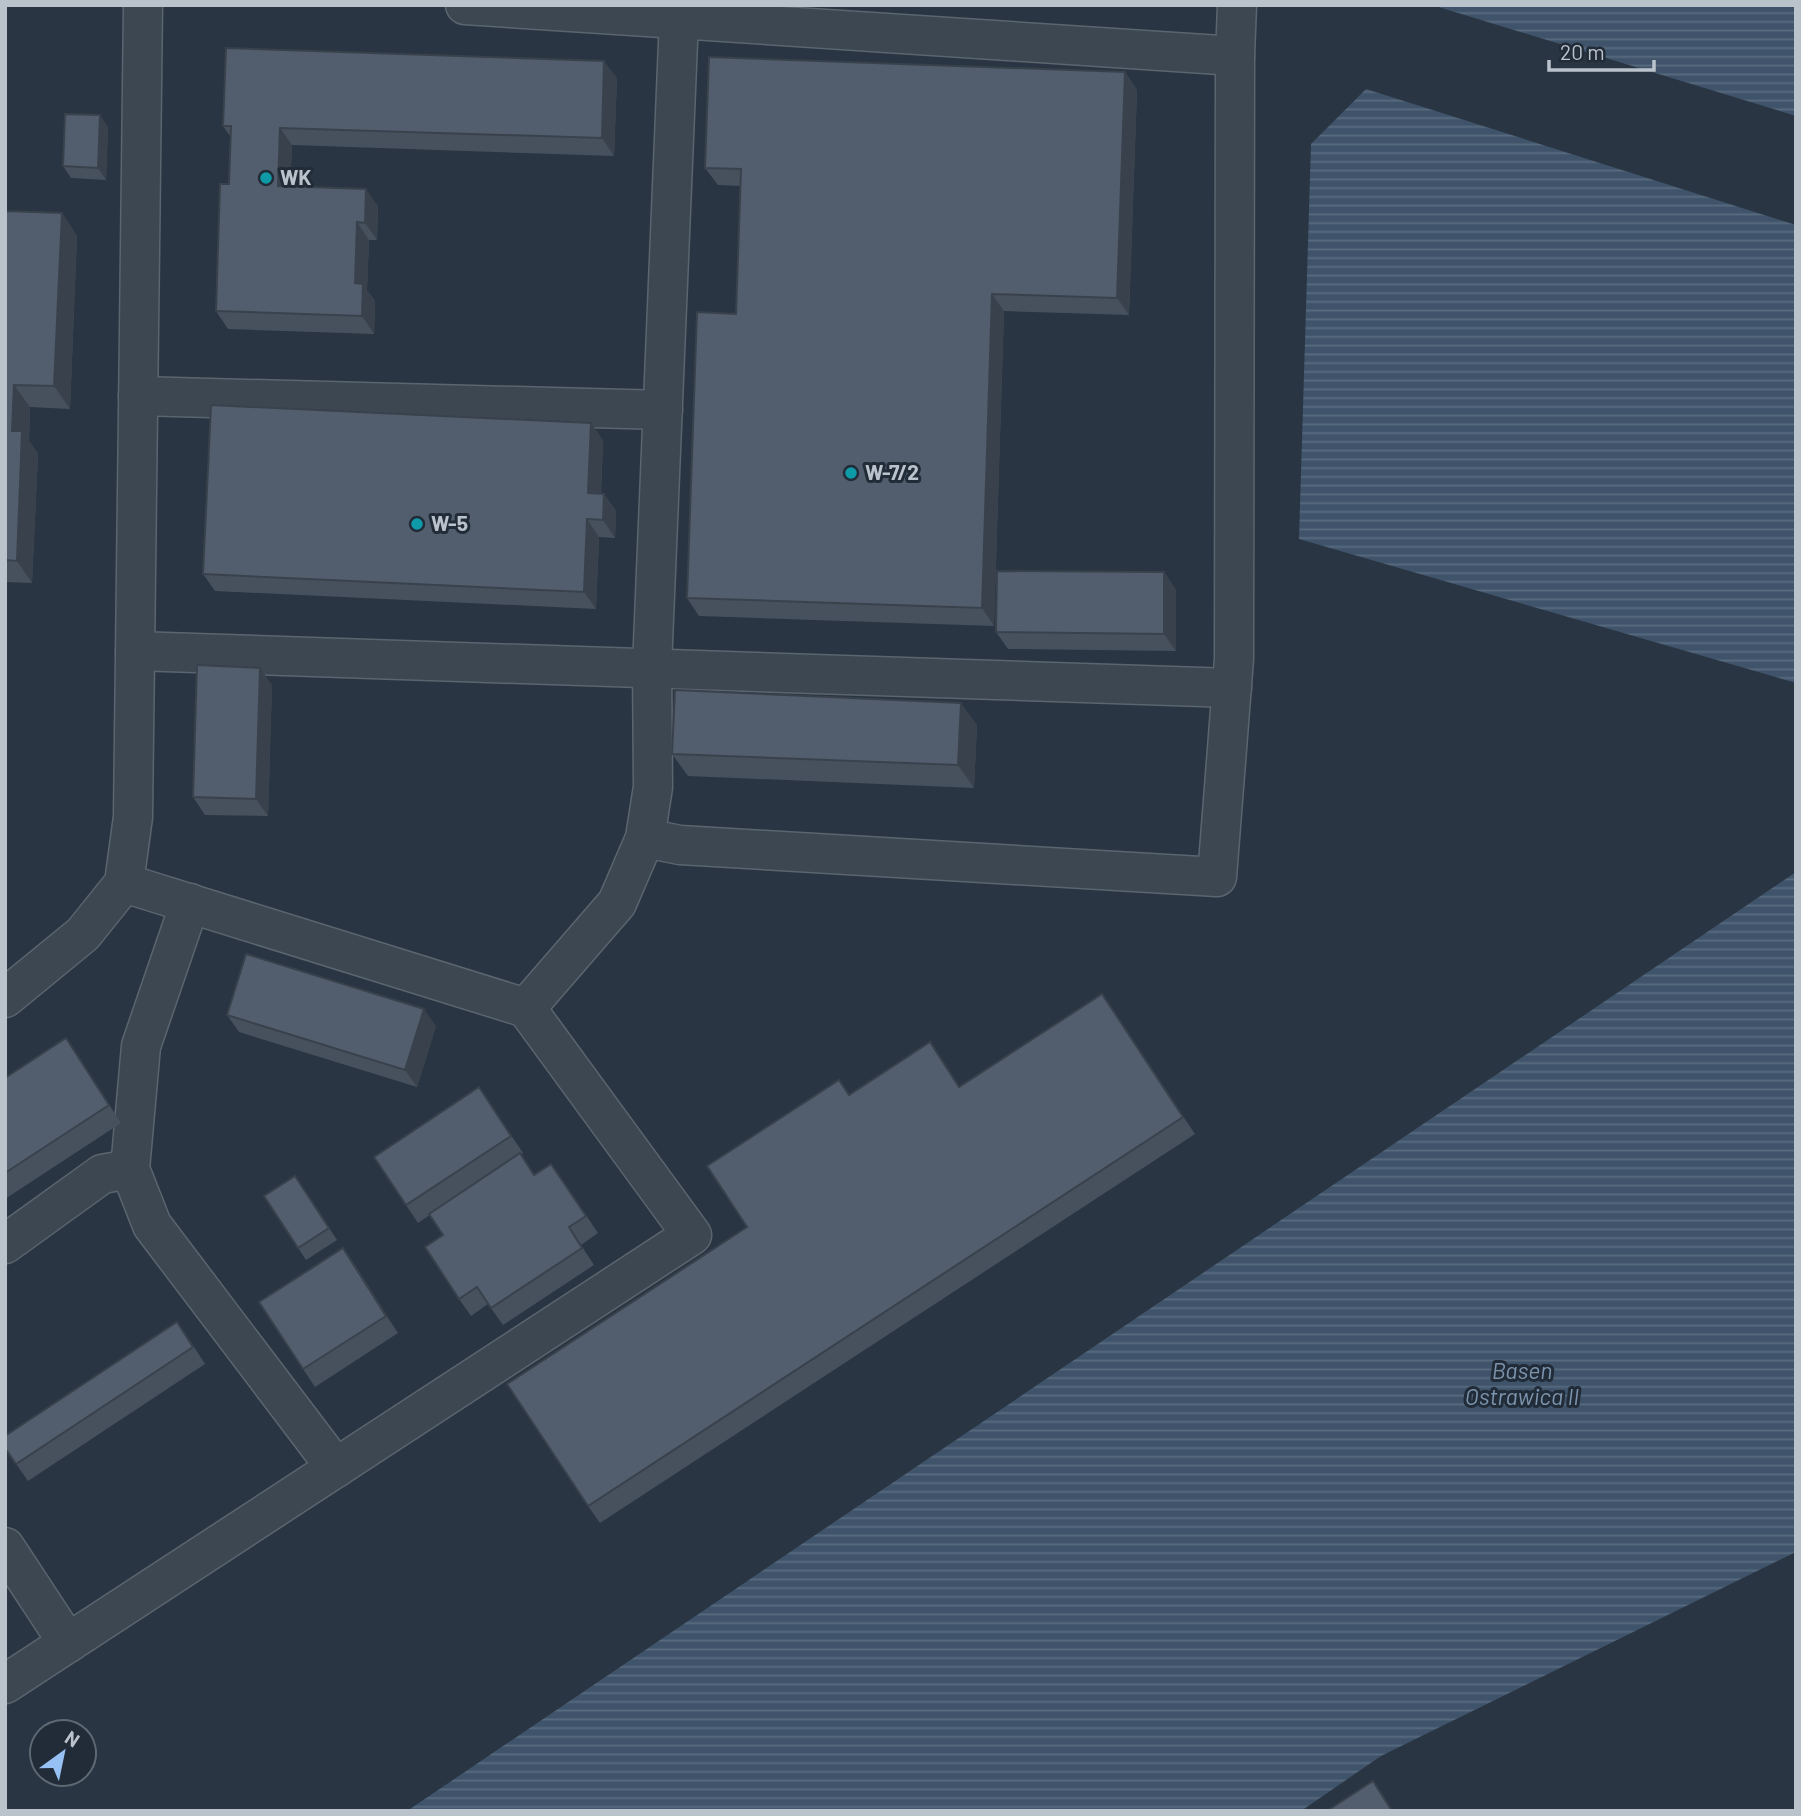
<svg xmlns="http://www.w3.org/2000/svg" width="1801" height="1816" viewBox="0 0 1801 1816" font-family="Barlow,sans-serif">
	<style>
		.water { fill: url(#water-rules) }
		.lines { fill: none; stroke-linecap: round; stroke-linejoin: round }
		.minor-casing { stroke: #5b656f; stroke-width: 41 }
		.minor { stroke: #3d4752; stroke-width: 38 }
		.wall { fill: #47515e }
		.shaded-wall { fill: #39424c }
		.building { fill: #525e6d; stroke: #39424c; stroke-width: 2 }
		.culture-dot { fill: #0f9aa8; stroke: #212c38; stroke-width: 2.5 }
		.labels { text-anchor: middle; stroke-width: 6; stroke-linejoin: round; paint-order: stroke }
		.poi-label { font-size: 21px; font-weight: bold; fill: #bac2cc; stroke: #212c38; text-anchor: start }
		.water-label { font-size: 23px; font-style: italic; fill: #7c94ad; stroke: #212c38 }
	</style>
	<defs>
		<pattern id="water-rules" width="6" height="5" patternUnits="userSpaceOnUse" patternTransform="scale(1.75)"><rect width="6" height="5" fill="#3f546b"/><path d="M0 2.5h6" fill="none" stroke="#596b7f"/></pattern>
	</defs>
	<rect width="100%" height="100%" fill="#293542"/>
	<g class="water">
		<path d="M1432 5H1796V116Z"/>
		<path d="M1366 89 1796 225V683L1299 539 1311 144Z"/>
		<path d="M1796 872V1552L1381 1756 1301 1811H407Z"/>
	</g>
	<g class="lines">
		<defs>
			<g id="minor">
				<path d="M465 5 1235 56"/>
				<path d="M138 396 663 410"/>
				<path d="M135 651 1232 688"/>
				<path d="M645 838 680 845 1217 877 1234 659 1235 56 1237 5"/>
				<path d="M190 903 141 1046 130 1169 152 1225 336 1468"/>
				<path d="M5 998 83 934 124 883 133 817 143 5"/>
				<path d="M526 1008 617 903 645 838 653 787 652 667 679 18"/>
				<path d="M5 1244 102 1174 130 1169"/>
				<path d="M5 1547 68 1643"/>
				<path d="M5 1684 692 1235 526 1008 124 883"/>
			</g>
		</defs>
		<use href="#minor" class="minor-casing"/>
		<use href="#minor" class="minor"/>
	</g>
	<g class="wall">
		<path d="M1125 72 1137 90 1129 315 1004 311 994 626 699 616 687 598 736 314 740 186 718 185 705 168Z"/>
		<path d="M617 78 614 156 292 145 290 186 378 206 377 240H369L367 290 375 301 374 334 228 329 216 311 229 184 230 136 223 126Z"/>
		<path d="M108 127 106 180 71 178 63 166Z"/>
		<path d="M5 211 62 213 77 236 70 409 30 407 29 441 38 454 32 583 5 582Z"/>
		<path d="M603 440 601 493 604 494 616 511 615 538 599 537 596 609 215 591 203 574Z"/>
		<path d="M1164 572 1176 590V651L1008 649 996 632Z"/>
		<path d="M272 685 268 816 205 815 193 797Z"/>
		<path d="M977 725 974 788 688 776 672 754Z"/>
		<path d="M1114 1011 1195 1134 600 1523 588 1506 747 1227 839 1080 850 1095 930 1042 960 1087Z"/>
		<path d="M227 1015 436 1026 417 1087 239 1032Z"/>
		<path d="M66 1038 121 1123 5 1199V1078Z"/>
		<path d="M479 1087 523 1153 521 1155 535 1175 563 1181 598 1233 581 1245 594 1265 503 1325 488 1304 471 1316 459 1299 443 1235 430 1215 418 1223 406 1205Z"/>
		<path d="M295 1176 337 1240 306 1260 264 1196Z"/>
		<path d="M355 1265 398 1333 315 1387 303 1369Z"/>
		<path d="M189 1339 205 1364 28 1481 5 1448Z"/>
	</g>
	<g class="shaded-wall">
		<path d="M604 61 617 78 614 156 602 138Z"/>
		<path d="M1125 72 1137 90 1129 315 1117 298Z"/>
		<path d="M100 115 108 127 106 180 98 168Z"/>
		<path d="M280 128 292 145 290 203 278 186Z"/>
		<path d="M366 189 378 206 377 240 365 223Z"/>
		<path d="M62 213 77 236 70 409 54 386Z"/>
		<path d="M357 222 369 240 367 290 375 301 374 334 362 316 355 283Z"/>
		<path d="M992 294 1004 311 994 626 982 608Z"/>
		<path d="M14 385 30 407 29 441 38 454 32 583 17 561 12 431Z"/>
		<path d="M591 423 603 440 600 510 588 493Z"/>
		<path d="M604 494 616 511 615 538 603 520Z"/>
		<path d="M587 519 599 537 596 609 584 592Z"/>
		<path d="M1164 572 1176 590V651L1164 634Z"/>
		<path d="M260 668 272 685 268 816 256 799Z"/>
		<path d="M961 703 977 725 974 788 958 765Z"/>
		<path d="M1102 994 1114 1011 1195 1134 1183 1117Z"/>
		<path d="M424 1009 436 1026 417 1087 405 1070Z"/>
		<path d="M343 1248 355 1265 398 1333 386 1316Z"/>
	</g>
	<g class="building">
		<path d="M226 48 604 61 602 138 280 128 278 186 366 189 365 223 357 222 355 283 363 284 362 316 216 311 220 184H229L231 126H223Z"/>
		<path d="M709 57 1125 72 1117 298 992 294 982 608 687 598 697 312 736 314 741 169 705 168Z"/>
		<path d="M65 114 100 115 98 168 63 166Z"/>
		<path d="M5 211 62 213 54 386 14 385 12 431H22L17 561 5 560Z"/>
		<path d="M211 405 591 423 588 493 604 494 603 520 587 519 584 592 203 574Z"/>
		<path d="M997 571 1164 572V634L996 632Z"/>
		<path d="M197 665 260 668 256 799 193 797Z"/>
		<path d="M675 690 961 703 958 765 672 754Z"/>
		<path d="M246 954 424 1009 405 1070 227 1015Z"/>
		<path d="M1102 994 1183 1117 588 1506 507 1384 747 1227 707 1166 839 1080 849 1095 930 1042 959 1087Z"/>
		<path d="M66 1038 109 1105 5 1173V1078Z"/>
		<path d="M479 1087 511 1136 406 1205 374 1157Z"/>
		<path d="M520 1153 534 1175 551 1164 586 1216 569 1227 582 1248 491 1308 477 1287 459 1299 425 1247 443 1235 429 1214Z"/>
		<path d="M295 1176 329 1228 298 1248 264 1196Z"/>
		<path d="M343 1248 386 1316 303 1369 259 1302Z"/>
		<path d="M177 1322 193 1347 16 1464 5 1448V1436Z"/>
		<path d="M1373 1781 1392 1811H1327Z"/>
	</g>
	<g class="culture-dot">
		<circle cx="266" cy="178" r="7"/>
		<circle cx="851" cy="473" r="7"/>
		<circle cx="417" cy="524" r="7"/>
	</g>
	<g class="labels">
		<g class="poi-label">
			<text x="280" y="185">WK</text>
			<text x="865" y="480">W-7/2</text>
			<text x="431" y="531">W-5</text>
		</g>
		<g class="water-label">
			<text x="1522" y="1379">Basen<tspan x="1522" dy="26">Ostrawica II</tspan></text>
		</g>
	</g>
	<rect width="1801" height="1816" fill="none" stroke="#bac2cc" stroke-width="14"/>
	<g transform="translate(63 1753) rotate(33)"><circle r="33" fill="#212c38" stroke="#5e6873" stroke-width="2"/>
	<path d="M0-5L12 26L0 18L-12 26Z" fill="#97c0f4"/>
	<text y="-10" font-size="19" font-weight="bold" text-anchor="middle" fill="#bac2cc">N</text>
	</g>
	<path d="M1549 60v10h105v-10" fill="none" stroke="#bac2cc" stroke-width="3.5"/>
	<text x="1560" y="60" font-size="21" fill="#bac2cc" stroke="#212c38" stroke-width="5" paint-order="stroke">20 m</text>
</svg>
